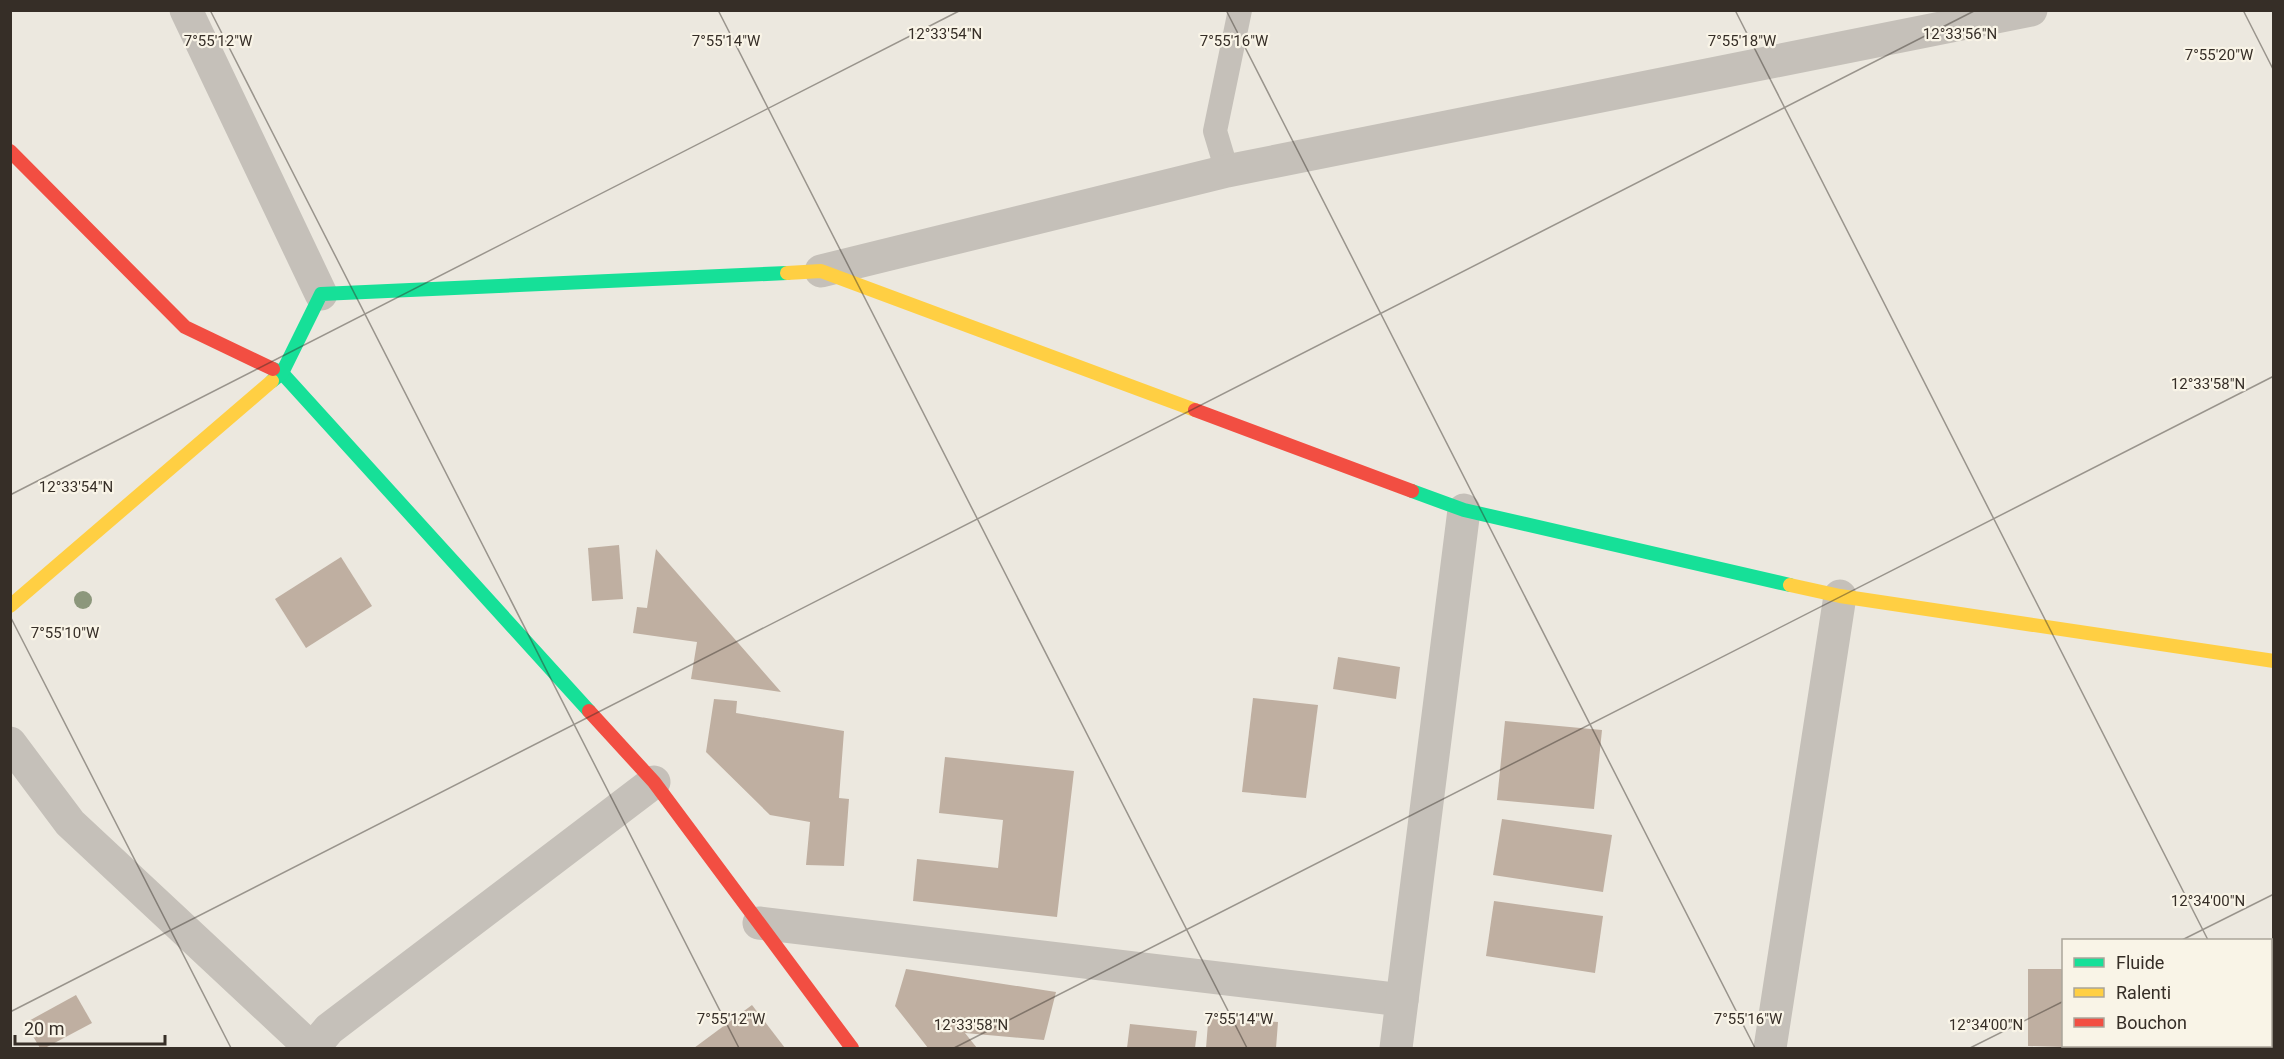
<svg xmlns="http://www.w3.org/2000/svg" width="2284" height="1059" viewBox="0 0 2284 1059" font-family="Roboto,sans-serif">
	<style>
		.building { fill: #bfafa1 }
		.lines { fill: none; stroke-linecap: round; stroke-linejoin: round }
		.lane { stroke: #c5c0b9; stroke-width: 24 }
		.street { stroke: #c5c0b9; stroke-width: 33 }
		.fast { stroke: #16e098; stroke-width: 14 }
		.slow { stroke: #ffcf43; stroke-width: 14 }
		.jam { stroke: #f24e42; stroke-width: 14 }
		.tree { fill: #8c977c }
		.ticks { fill: none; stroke: #362e27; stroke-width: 1.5; stroke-opacity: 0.45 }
		.ticks-label { font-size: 15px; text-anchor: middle; fill: #362e27; stroke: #f9f4e7; stroke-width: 4.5; stroke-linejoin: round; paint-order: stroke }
	</style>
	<rect width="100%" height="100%" fill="#ece8df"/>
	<g class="building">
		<path d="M619 545 623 599 592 601 588 548Z"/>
		<path d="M656 549 781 692 691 679 697 642 633 633 637 607 647 608Z"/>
		<path d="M341 557 372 606 306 648 275 599Z"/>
		<path d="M1338 657 1400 667 1396 699 1333 689Z"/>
		<path d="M1253 698 1318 705 1306 798 1242 792Z"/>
		<path d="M714 699 737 701 736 713 844 731 839 798 849 799 844 866 806 865 810 822 770 815 706 752Z"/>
		<path d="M1505 721 1602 730 1594 809 1497 800Z"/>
		<path d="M945 757 1074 771 1057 917 913 901 917 859 998 868 1003 820 939 813Z"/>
		<path d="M1502 819 1612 835 1603 892 1493 875Z"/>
		<path d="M1494 901 1603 916 1595 973 1486 956Z"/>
		<rect x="2270" y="948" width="4" height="98"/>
		<path d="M906 969 1056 992 1044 1040 965 1033 977 1048H928L895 1006Z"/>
		<path d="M2028 969H2064V1047L2028 1046Z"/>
		<path d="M76 995 92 1023 45 1048H40L25 1023Z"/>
		<path d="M752 1005 785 1048H694Z"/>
		<path d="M1209 1011 1231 1012 1230 1019 1278 1022 1276 1048H1206Z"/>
		<path d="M1130 1024 1197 1031 1195 1048H1127Z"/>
	</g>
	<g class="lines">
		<path class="lane" d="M1227 171 1215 131 1240 10"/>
		<g class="street">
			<path d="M186 10 321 294"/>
			<path d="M821 271 1227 171 2031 10"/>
			<path d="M10 743 70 823 311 1048"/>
			<path d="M759 923 1402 1000"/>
			<path d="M313 1048 329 1029 654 782"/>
			<path d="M1396 1048 1464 510"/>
			<path d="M1770 1048 1840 596"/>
		</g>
		<g class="fast">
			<path d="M273 369 282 373 589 711"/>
			<path d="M272 381 282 373 321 294 787 273"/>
			<path d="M1412 491 1464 510 1790 585"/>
		</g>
		<g class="slow">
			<path d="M787 273 821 271 1195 410"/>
			<path d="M1790 585 1840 596 2274 661"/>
			<path d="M10 606 272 381"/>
		</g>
		<g class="jam">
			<path d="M10 151 185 327 273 369"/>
			<path d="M1195 410 1412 491"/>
			<path d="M589 711 654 782 852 1048"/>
		</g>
	</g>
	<circle class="tree" cx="83" cy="600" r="9"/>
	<path class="ticks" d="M210 10 739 1048M718 10 1247 1048M1226 10 1755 1048M1735 10 2208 940M2243 10 2274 71M10 495 961 10M10 616 231 1048M2182 940 2274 894M10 1012 1976 10M2262 1046 2263 1048M954 1048 2274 376M1970 1048 2064 1001"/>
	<g class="ticks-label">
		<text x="945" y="39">12°33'54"N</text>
		<text x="1960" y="39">12°33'56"N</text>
		<text x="218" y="46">7°55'12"W</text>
		<text x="726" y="46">7°55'14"W</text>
		<text x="1234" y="46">7°55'16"W</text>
		<text x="1742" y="46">7°55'18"W</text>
		<text x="2219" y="60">7°55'20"W</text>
		<text x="2208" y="389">12°33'58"N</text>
		<text x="76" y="492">12°33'54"N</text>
		<text x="65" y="638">7°55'10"W</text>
		<text x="2208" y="906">12°34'00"N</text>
		<text x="731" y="1024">7°55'12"W</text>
		<text x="1239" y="1024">7°55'14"W</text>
		<text x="1748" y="1024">7°55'16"W</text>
		<text x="971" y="1030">12°33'58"N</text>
		<text x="1986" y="1030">12°34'00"N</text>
	</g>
	<rect width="2284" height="1059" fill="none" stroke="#362e27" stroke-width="24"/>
	<rect x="2062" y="939" width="210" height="108" fill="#f9f4e7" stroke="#aba59a" stroke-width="1.5"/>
	<rect x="2074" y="958" width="30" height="9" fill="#16e098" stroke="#aba59a" stroke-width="1.5"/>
	<text x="2116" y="969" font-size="18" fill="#362e27">Fluide</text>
	<rect x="2074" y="988" width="30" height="9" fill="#ffcf43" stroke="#aba59a" stroke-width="1.5"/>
	<text x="2116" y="999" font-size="18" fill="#362e27">Ralenti</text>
	<rect x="2074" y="1018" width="30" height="9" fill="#f24e42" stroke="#aba59a" stroke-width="1.5"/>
	<text x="2116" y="1029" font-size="18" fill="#362e27">Bouchon</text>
	<path d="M15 1035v9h150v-9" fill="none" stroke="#362e27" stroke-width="3"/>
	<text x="24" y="1035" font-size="18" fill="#362e27" stroke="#f9f4e7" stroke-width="4.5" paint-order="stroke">20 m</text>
</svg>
